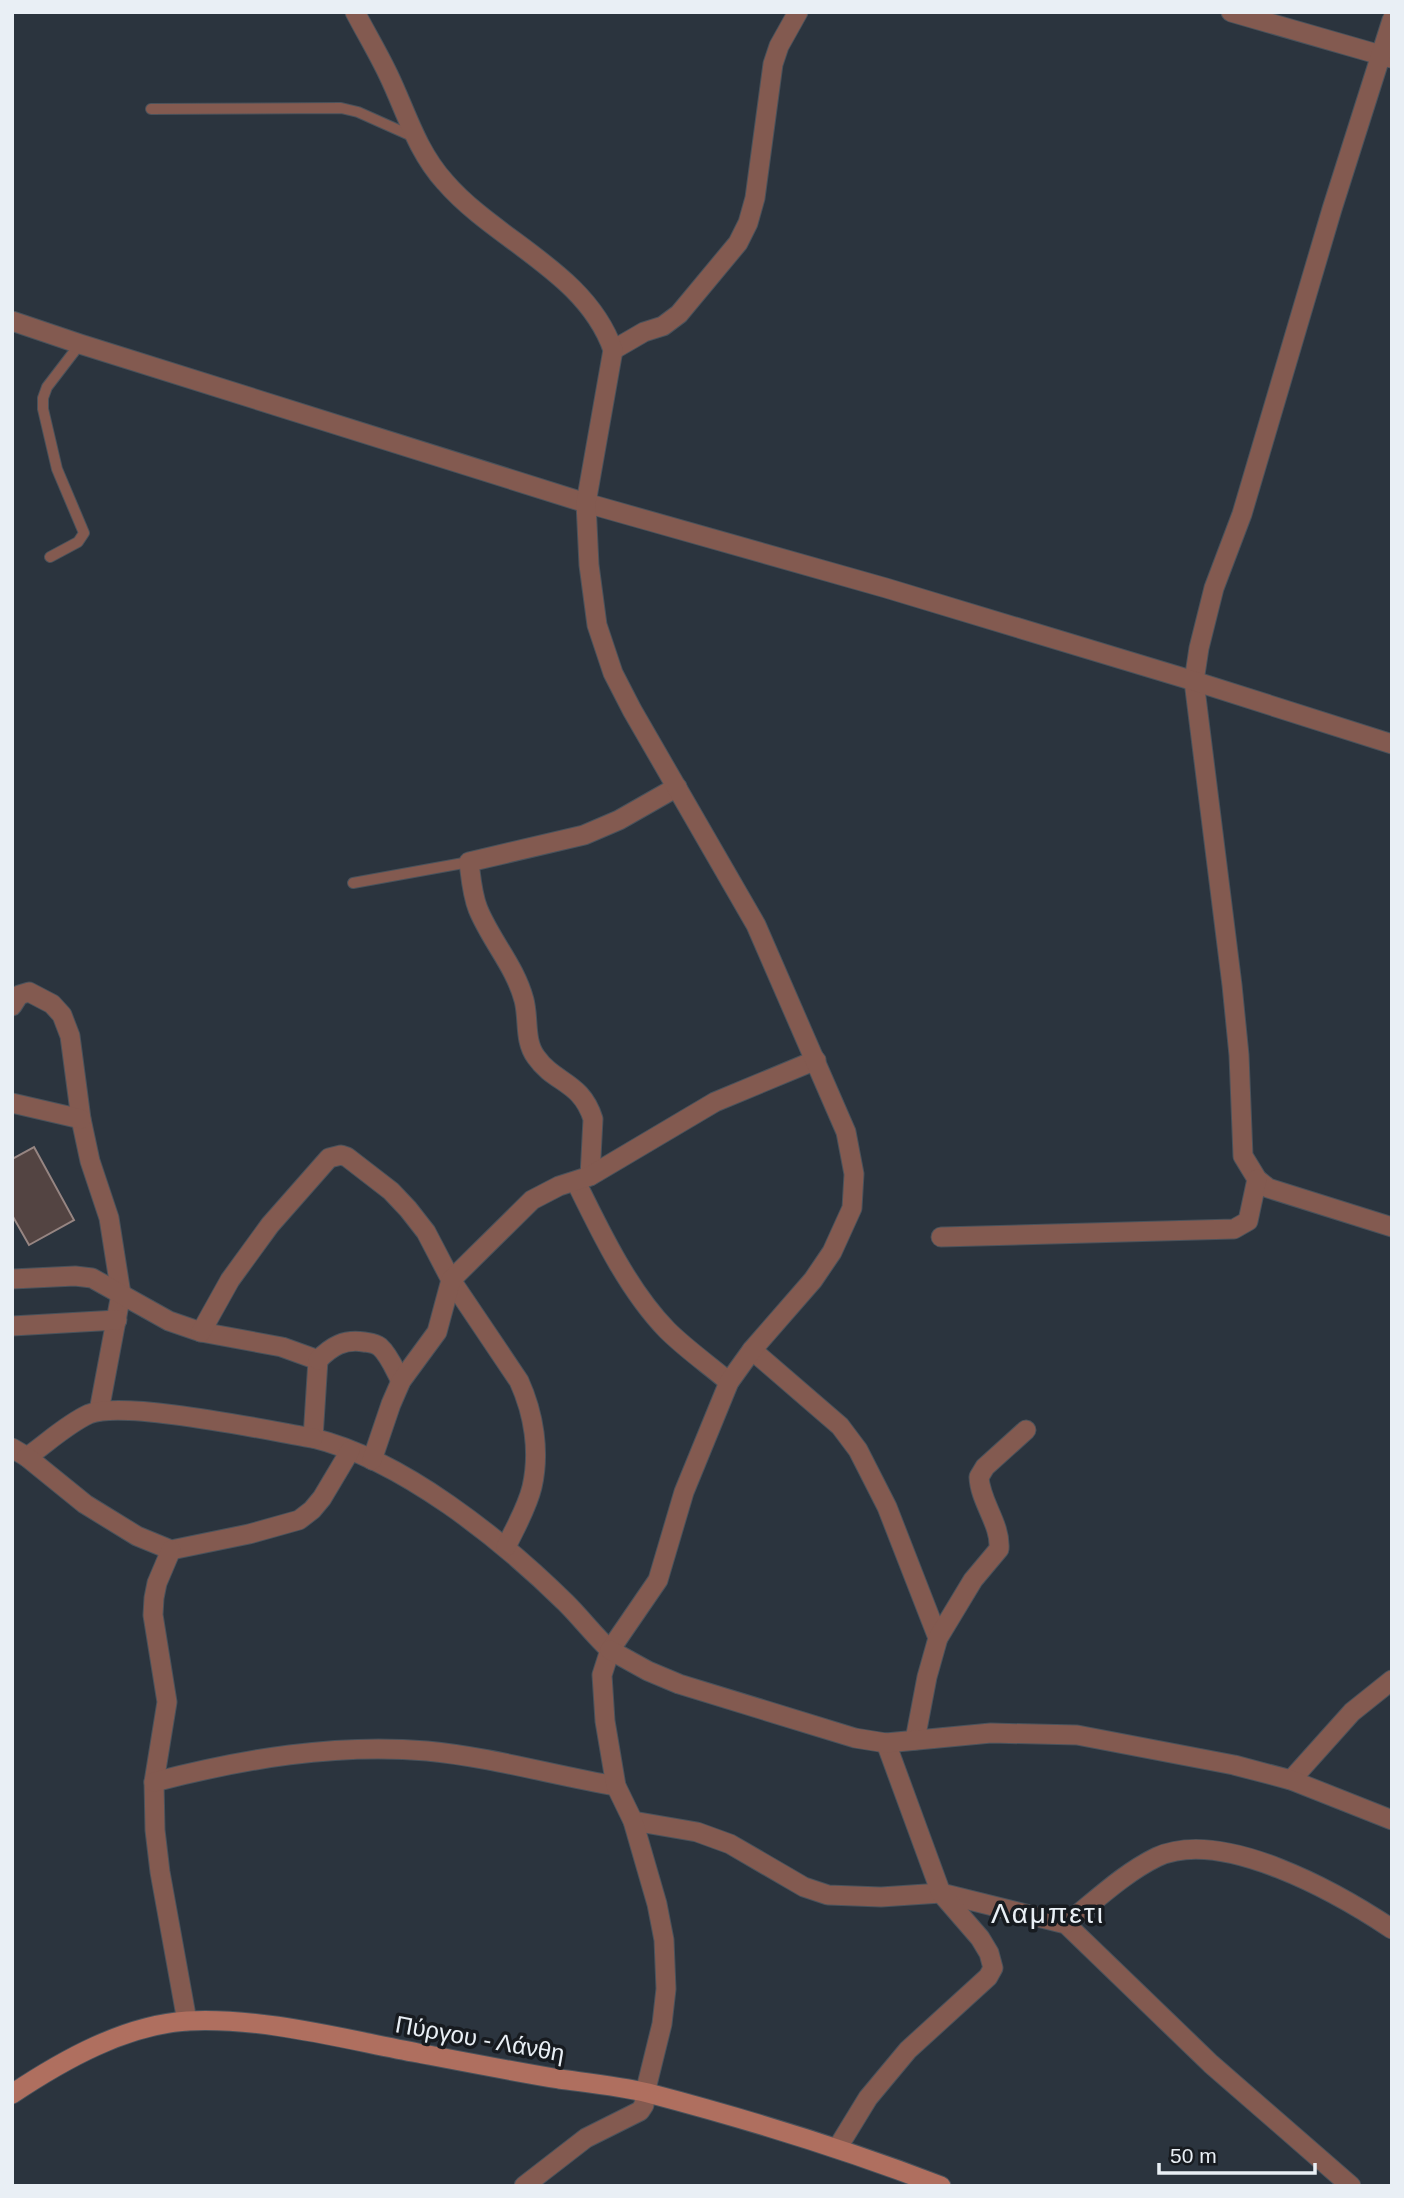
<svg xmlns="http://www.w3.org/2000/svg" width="1404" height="2198" viewBox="0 0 1404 2198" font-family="Helvetica,sans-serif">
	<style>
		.building { fill: #534442; stroke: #968582; stroke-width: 2 }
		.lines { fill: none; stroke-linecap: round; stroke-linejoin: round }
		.service-casing { stroke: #49525b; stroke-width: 12 }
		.minor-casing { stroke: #49525b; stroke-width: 21 }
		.tertiary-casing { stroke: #49525b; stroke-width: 21 }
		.secondary-casing { stroke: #49525b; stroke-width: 21 }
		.service { stroke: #835a50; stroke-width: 10 }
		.minor { stroke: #835a50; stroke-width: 19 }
		.tertiary { stroke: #835a50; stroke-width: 19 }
		.secondary { stroke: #af6f5f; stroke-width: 19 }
		.labels { text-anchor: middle; stroke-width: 7; stroke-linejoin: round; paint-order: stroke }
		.street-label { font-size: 24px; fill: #e9eff5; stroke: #171b20 }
		.quarter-label { font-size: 28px; letter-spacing: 2px; fill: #e9eff5; stroke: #171b20 }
	</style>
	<rect width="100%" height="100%" fill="#2b343e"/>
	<path class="building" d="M34 1147 74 1220 29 1245 12 1215V1159Z"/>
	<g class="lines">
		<defs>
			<g id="service">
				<path d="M151 109 341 108 358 112 414 137"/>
				<path d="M50 557 78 542 84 533 57 469 43 409V398L47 387 80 344"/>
				<path d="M353 883 469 862"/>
			</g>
			<g id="minor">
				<path d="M1231 12 1391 58"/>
				<path d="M1392 20 1332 209 1242 514 1214 588 1199 648 1194 681 1232 985 1239 1055 1243 1156 1257 1179 1268 1188 1392 1227"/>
				<path d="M12 321 80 344 586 503 886 588 1194 681 1392 744"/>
				<path d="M613 350 644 332 663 326 679 314 738 243 748 223 755 198 773 64 779 46 798 12"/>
				<path d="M12 1006 19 995 29 992 52 1004 62 1015 70 1036 81 1119 90 1161 109 1218 121 1294 99 1411"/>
				<path d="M12 1103 81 1119"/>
				<path d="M590 1176 593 1119C581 1081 555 1084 536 1057 524 1041 529 1019 524 1000 515 966 491 941 478 909 472 894 471 878 469 862L584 835 619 820 677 787"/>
				<path d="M576 1182C600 1231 628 1290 667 1330 686 1349 709 1365 729 1382"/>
				<path d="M941 1237 1234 1229 1248 1221 1257 1179"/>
				<path d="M12 1279 75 1276 92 1278 169 1321 201 1332 282 1347 318 1360 313 1438C403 1460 501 1539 566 1603 581 1618 594 1635 610 1650"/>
				<path d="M12 1326 117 1320"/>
				<path d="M201 1332 230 1280 270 1225 329 1158 341 1155 347 1157 391 1191 408 1209 426 1232 451 1280 519 1381C534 1414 540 1452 532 1487 527 1508 515 1528 506 1547"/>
				<path d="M752 1350 840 1426 858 1450 887 1507 938 1638"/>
				<path d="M318 1360C332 1346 344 1339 364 1342 370 1343 375 1343 380 1347 389 1355 395 1370 401 1381"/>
				<path d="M12 1448 27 1457C47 1443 67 1424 89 1414 125 1400 270 1431 313 1438"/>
				<path d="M27 1457 85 1504 137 1536 171 1550 249 1534 299 1520 312 1510 322 1498 350 1451"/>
				<path d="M372 1460 391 1404 401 1381 437 1332 451 1280 532 1200 559 1186 590 1176 715 1102 816 1060"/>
				<path d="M171 1550 157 1583 154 1598 153 1615 167 1702 154 1782 155 1830 160 1872 187 2021"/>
				<path d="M915 1740 927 1677 938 1638 973 1580 999 1549C1001 1524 980 1502 979 1477L985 1467 1026 1430"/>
				<path d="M1291 1780 1352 1712 1392 1680"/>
				<path d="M154 1782C243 1759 336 1743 427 1751 490 1757 553 1775 616 1786"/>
				<path d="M633 1821 697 1832 730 1844 804 1887 828 1895 881 1897 941 1893 1066 1924 1211 2064 1351 2186"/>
				<path d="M1066 1924C1095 1901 1124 1873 1157 1857 1222 1827 1338 1893 1392 1929"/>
				<path d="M838 2147 868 2098 908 2050 988 1977 993 1968 989 1953 980 1938 941 1893 886 1743"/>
				<path d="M524 2186 586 2138 640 2111 644 2105 645 2093"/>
			</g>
			<g id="tertiary">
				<path d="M355 12C366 33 378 53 388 74 406 111 416 150 445 182 496 241 586 272 613 350L586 503 589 565 597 625 613 673 632 710 756 925 846 1132 854 1174 852 1208 832 1252 813 1280 752 1350 729 1382 684 1492 658 1580 610 1650 602 1675 605 1721 616 1786 633 1821 657 1904 664 1940 666 1989 662 2024 645 2093"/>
				<path d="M610 1650 648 1671 679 1684 855 1738 886 1743 991 1733 1077 1735 1234 1765 1291 1780 1392 1820"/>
			</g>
			<path id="secondary" d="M12 2094C63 2060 125 2025 187 2021 263 2017 343 2039 418 2053 465 2062 511 2071 559 2079 588 2083 619 2086 648 2093 747 2119 845 2149 941 2186"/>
		</defs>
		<use href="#service" class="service-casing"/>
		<use href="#minor" class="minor-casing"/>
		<use href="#tertiary" class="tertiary-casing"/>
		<use href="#secondary" class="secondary-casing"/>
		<use href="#service" class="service"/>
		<use href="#minor" class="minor"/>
		<use href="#tertiary" class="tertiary"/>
		<use href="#secondary" class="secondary"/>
	</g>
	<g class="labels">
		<g class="street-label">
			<text transform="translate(480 2039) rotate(10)" y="8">Πύργου - Λάνθη</text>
		</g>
		<g class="quarter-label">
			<text x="1048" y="1923">Λαμπετι</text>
		</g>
	</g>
	<rect width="1404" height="2198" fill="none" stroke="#e9eff5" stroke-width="28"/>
	<path d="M1159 2163v10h156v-10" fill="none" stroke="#e9eff5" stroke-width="3.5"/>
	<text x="1170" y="2163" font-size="21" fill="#e9eff5" stroke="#171b20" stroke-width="5" paint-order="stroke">50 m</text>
</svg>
